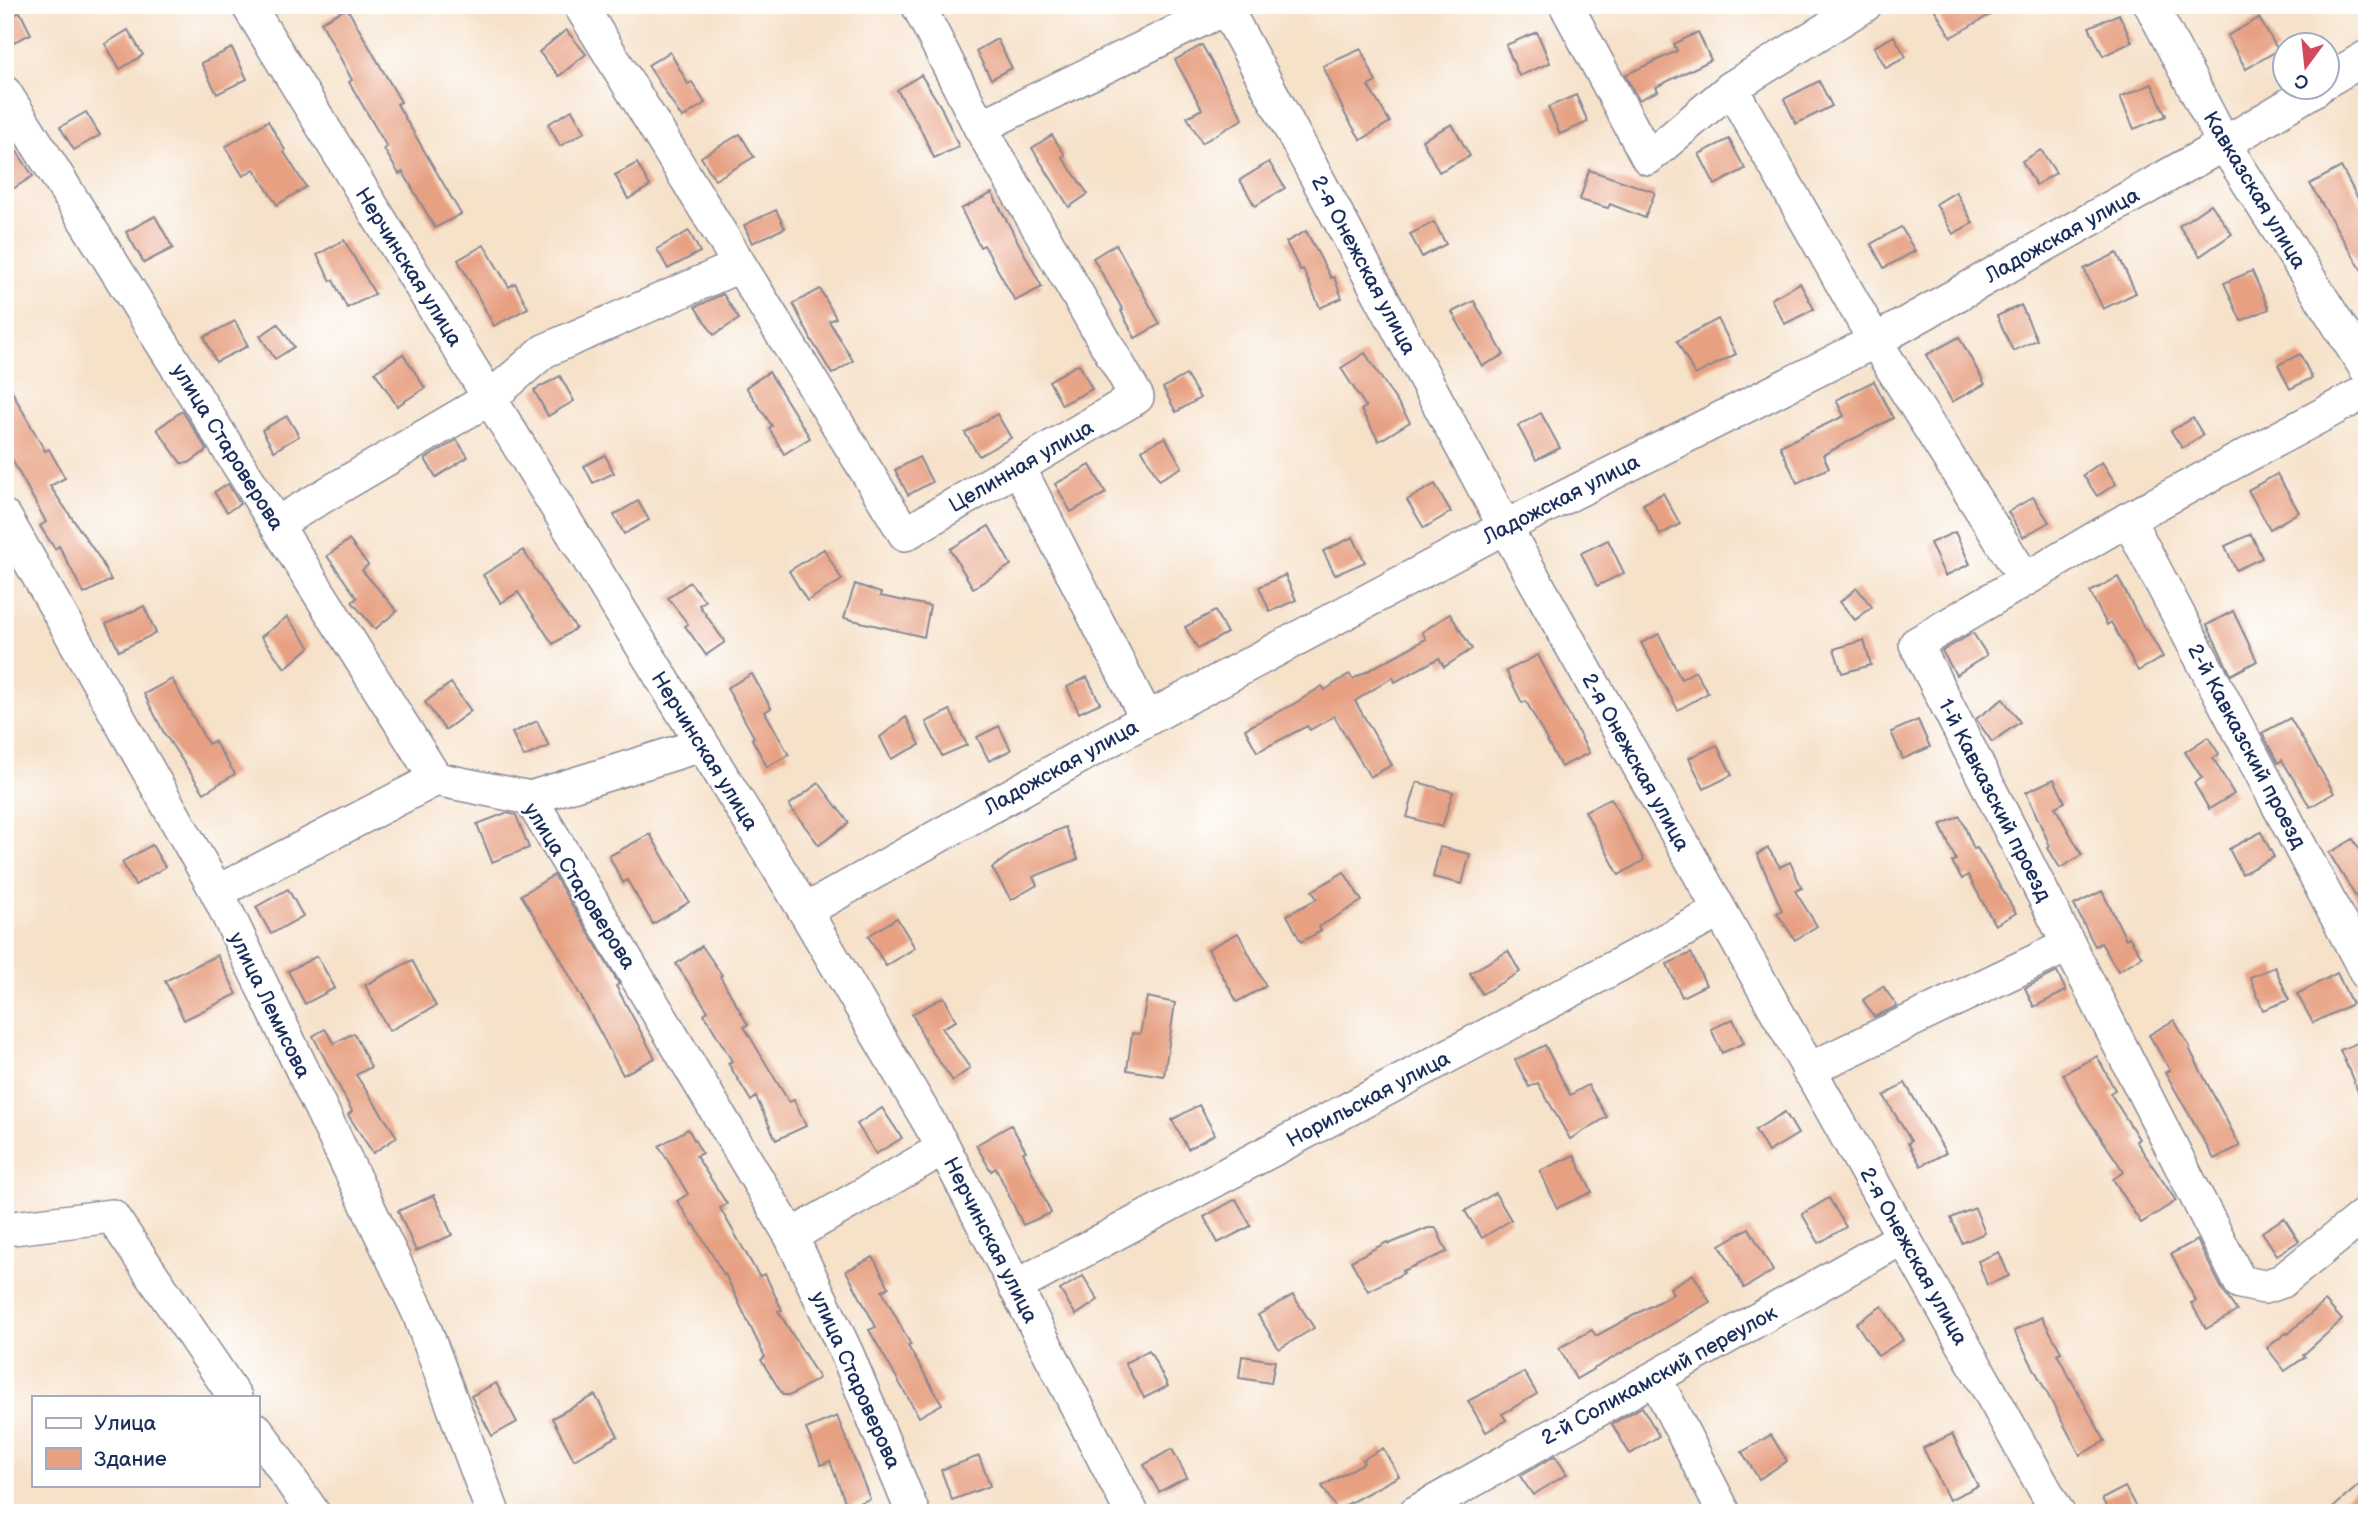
<svg xmlns="http://www.w3.org/2000/svg" width="2372" height="1518" viewBox="0 0 2372 1518" font-family="'Balsamiq Sans',sans-serif">
	<style>
		.building { fill: #e7a082 }
		.lines { fill: none; stroke-linecap: round; stroke-linejoin: round }
		.minor-casing { stroke: #888894; stroke-width: 36 }
		.minor { stroke: #fff; stroke-width: 33 }
		.labels { text-anchor: middle; stroke-width: 5; stroke-linejoin: round; paint-order: stroke }
		.street-label { font-size: 21px; fill: #1b2f5e; stroke: #fff }
	</style>
	<rect width="100%" height="100%" fill="#fff"/>
	<filter id="ink" filterUnits="userSpaceOnUse"><feTurbulence type="fractalNoise" baseFrequency=".0143" numOctaves="2"/><feDisplacementMap in="SourceGraphic" scale="14" xChannelSelector="R" yChannelSelector="G"/><feConvolveMatrix kernelMatrix="1 2 1 2 8 2 1 2 1" color-interpolation-filters="sRGB"/></filter>
	<filter id="wash" filterUnits="userSpaceOnUse"><feTurbulence type="fractalNoise" baseFrequency=".00686" numOctaves="4" result="noise"/><feDisplacementMap in="SourceGraphic" scale="28" xChannelSelector="R" yChannelSelector="G"/><feGaussianBlur stdDeviation="1.57" result="paint"/><feColorMatrix in="noise" values="0 0 0 0 0 0 0 0 0 0 0 0 0 0 0 0 0 1.4 0 .05"/><feComposite in="paint" operator="in"/></filter>
	<g filter="url(#wash)">
		<rect width="100%" height="100%" fill="#f6e1c9"/>
		<g id="blocks">
			<g class="building">
				<path d="M1932 5H2007L1951 37Z"/>
				<path d="M347 8 401 102 397 104 461 214 435 228 403 172 399 174 384 149 387 147 349 82 352 80 321 22Z"/>
				<path d="M20 12 31 34 12 43 5 28V19Z"/>
				<path d="M2119 14 2132 42 2103 56 2089 27Z"/>
				<path d="M2259 18 2278 50 2246 69 2227 36Z"/>
				<path d="M128 30 143 55 120 69 105 44Z"/>
				<path d="M566 30 586 54 559 76 539 52Z"/>
				<path d="M1537 32 1550 63 1519 76 1506 45Z"/>
				<path d="M1698 32 1711 60 1656 87 1658 91 1639 100 1625 75 1677 51 1674 44Z"/>
				<path d="M1894 36 1906 57 1886 68 1874 47Z"/>
				<path d="M997 39 1012 68 991 79 976 51Z"/>
				<path d="M1202 45 1243 119 1202 143 1187 117 1202 109 1175 60Z"/>
				<path d="M232 48 247 79 217 94 201 63Z"/>
				<path d="M1361 49 1376 82 1368 86 1390 122 1361 140 1346 116 1323 66Z"/>
				<path d="M670 52 688 84 692 82 705 103 682 118 648 65Z"/>
				<path d="M921 75 941 107 959 147 934 158 919 126 897 90Z"/>
				<path d="M1819 81 1832 106 1796 124 1784 99Z"/>
				<path d="M2152 84 2166 116 2134 129 2120 97Z"/>
				<path d="M1576 95 1588 122 1560 134 1548 107Z"/>
				<path d="M572 110 585 132 560 146 548 124Z"/>
				<path d="M86 112 100 135 74 150 60 127Z"/>
				<path d="M268 121 285 150 284 152 306 187 277 205 254 169 243 176 225 147Z"/>
				<path d="M1452 124 1470 156 1439 172 1422 140Z"/>
				<path d="M5 133 33 176 5 194Z"/>
				<path d="M740 134 754 157 715 180 701 157Z"/>
				<path d="M1052 135 1065 155 1062 157 1088 194 1069 207 1032 148Z"/>
				<path d="M1729 139 1745 169 1715 185 1699 154Z"/>
				<path d="M2041 150 2056 173 2036 185 2022 161Z"/>
				<path d="M1269 162 1285 188 1255 206 1240 180Z"/>
				<path d="M637 163 650 186 628 199 615 175Z"/>
				<path d="M2341 167 2367 215V279L2310 184Z"/>
				<path d="M1589 170 1655 192 1645 218 1610 204 1608 208 1580 200Z"/>
				<path d="M1956 192 1973 223 1953 234 1936 204Z"/>
				<path d="M992 193 1042 287 1015 301 984 245 980 247 961 209Z"/>
				<path d="M2211 204 2232 234 2200 256 2179 226Z"/>
				<path d="M776 210 785 228 752 243 744 225Z"/>
				<path d="M155 216 173 248 144 263 126 232Z"/>
				<path d="M1434 222 1446 244 1422 257 1410 234Z"/>
				<path d="M1901 227 1915 251 1884 268 1871 244Z"/>
				<path d="M689 231 700 252 668 269 657 249Z"/>
				<path d="M1306 231 1331 278 1334 277 1342 298 1320 308 1303 269 1300 270 1286 242Z"/>
				<path d="M344 240 375 294 347 308 333 280 331 281 317 255Z"/>
				<path d="M1116 244 1160 324 1135 338 1121 311 1123 310 1093 258Z"/>
				<path d="M484 245 509 287 515 283 528 308 494 326 458 260Z"/>
				<path d="M2117 253 2136 293 2103 309 2084 269Z"/>
				<path d="M2252 271 2269 309 2241 321 2224 283Z"/>
				<path d="M1800 283 1814 309 1785 324 1771 299Z"/>
				<path d="M820 289 836 318 829 321 853 361 832 374 812 341 793 304Z"/>
				<path d="M723 294 739 319 714 335 695 307Z"/>
				<path d="M1474 301 1504 355 1482 366 1452 312Z"/>
				<path d="M2021 305 2037 340 2013 351 1997 316Z"/>
				<path d="M1718 319 1736 354 1695 375 1677 341Z"/>
				<path d="M235 321 248 346 216 362 204 337Z"/>
				<path d="M278 324 294 347 275 359 260 336Z"/>
				<path d="M1959 337 1985 384 1952 402 1926 355Z"/>
				<path d="M1365 353 1410 422 1379 441 1361 410 1366 407 1341 368Z"/>
				<path d="M403 354 425 388 397 406 375 372Z"/>
				<path d="M2300 354 2312 378 2290 389 2278 365Z"/>
				<path d="M1079 364 1092 389 1062 405 1049 381Z"/>
				<path d="M769 372 810 438 784 454 769 428 772 426 746 387Z"/>
				<path d="M1186 375 1200 398 1176 412 1163 388Z"/>
				<path d="M560 376 574 401 548 416 534 390Z"/>
				<path d="M5 379 45 451 49 449 65 478 50 486 100 559 111 580 84 594 59 546 55 549 40 526 46 522 5 447Z"/>
				<path d="M1874 381 1893 418 1823 455 1829 468 1797 483 1780 446 1844 416 1836 400Z"/>
				<path d="M182 411 207 450 189 463H181L157 429Z"/>
				<path d="M1541 413 1560 448 1536 460 1518 426Z"/>
				<path d="M997 414 1011 438 979 456 965 433Z"/>
				<path d="M287 416 299 436 274 451 262 430Z"/>
				<path d="M2193 418 2203 435 2182 448 2171 431Z"/>
				<path d="M1165 437 1182 467 1159 480 1142 450Z"/>
				<path d="M457 440 468 457 436 477 425 459Z"/>
				<path d="M605 455 614 473 593 483 584 466Z"/>
				<path d="M919 457 932 482 908 495 895 470Z"/>
				<path d="M2102 462 2116 484 2097 496 2083 475Z"/>
				<path d="M1090 465 1106 493 1071 512 1055 484Z"/>
				<path d="M2277 474 2299 512 2270 529 2248 490Z"/>
				<path d="M228 484 240 504 227 512 214 492Z"/>
				<path d="M1435 484 1451 512 1424 528 1407 500Z"/>
				<path d="M1663 493 1680 524 1660 535 1643 504Z"/>
				<path d="M2033 497 2049 522 2023 537 2008 512Z"/>
				<path d="M638 501 649 520 624 534 614 515Z"/>
				<path d="M989 526 1011 565 973 588 950 549Z"/>
				<path d="M1955 532 1970 564 1945 576 1930 543Z"/>
				<path d="M2251 534 2262 558 2236 570 2225 546Z"/>
				<path d="M1353 537 1365 562 1335 575 1323 551Z"/>
				<path d="M349 540 368 565 362 570 397 611 375 629 352 602 357 598 327 556Z"/>
				<path d="M1608 540 1624 573 1597 586 1581 553Z"/>
				<path d="M824 549 842 580 807 601 789 571Z"/>
				<path d="M523 550 555 600 576 628 553 644 518 592 501 603 483 575Z"/>
				<path d="M1285 575 1296 600 1270 612 1259 587Z"/>
				<path d="M2118 577 2145 630 2147 629 2163 657 2138 671 2111 622 2107 625 2090 592Z"/>
				<path d="M690 582 705 601 699 605 725 642 706 655 685 626 688 624 668 598Z"/>
				<path d="M855 584 881 593 880 596 930 606 924 637 844 618Z"/>
				<path d="M1857 588 1872 607 1855 620 1840 602Z"/>
				<path d="M144 606 156 633 119 651 106 624Z"/>
				<path d="M1215 611 1227 633 1198 649 1185 627Z"/>
				<path d="M2233 611 2257 661 2231 675 2207 625Z"/>
				<path d="M1450 614 1472 649 1444 667 1439 658 1395 682 1393 677 1355 701 1392 765 1370 777 1334 716 1310 730 1307 726 1257 752 1245 729 1294 704 1322 686 1325 690 1349 674 1353 679 1426 639 1422 632Z"/>
				<path d="M287 617 310 647 285 668 261 637Z"/>
				<path d="M1973 633 1987 655 1956 675 1942 651Z"/>
				<path d="M1659 634 1681 679 1695 671 1708 693 1678 710 1641 643Z"/>
				<path d="M1864 640 1871 665 1842 673 1834 649Z"/>
				<path d="M1538 655 1589 753 1561 767 1526 701 1522 703 1506 671Z"/>
				<path d="M752 674 771 708 765 712 789 755 767 767 752 739 754 737 727 688Z"/>
				<path d="M1087 677 1100 703 1079 713 1067 687Z"/>
				<path d="M172 679 208 744 214 741 235 774 204 793 164 733 144 694Z"/>
				<path d="M451 683 471 711 445 730 425 702Z"/>
				<path d="M2003 699 2020 722 1992 742 1976 719Z"/>
				<path d="M950 710 967 745 942 756 926 722Z"/>
				<path d="M906 717 920 745 891 759 880 737Z"/>
				<path d="M2290 718 2334 793 2310 807 2282 760 2278 763 2262 733Z"/>
				<path d="M1918 720 1930 747 1903 759 1891 732Z"/>
				<path d="M537 721 549 746 524 757 512 733Z"/>
				<path d="M999 726 1011 750 989 761 977 737Z"/>
				<path d="M2208 737 2219 754 2213 758 2234 794 2209 809 2194 783 2202 778 2185 752Z"/>
				<path d="M1717 745 1732 775 1704 789 1689 758Z"/>
				<path d="M2054 779 2065 802 2055 807 2082 855 2060 868 2048 848 2050 846 2026 792Z"/>
				<path d="M1417 782 1453 792 1442 827 1407 817Z"/>
				<path d="M819 783 849 823 819 845 789 805Z"/>
				<path d="M1611 798 1644 860 1619 875 1585 811Z"/>
				<path d="M506 813 516 815 529 848 492 862 477 824Z"/>
				<path d="M1960 816 1974 849 1977 848 2016 913 1995 925 1968 875 1962 879 1952 862 1956 860 1940 825Z"/>
				<path d="M1065 827 1078 859 1033 877 1037 885 1011 900 992 868 1024 844Z"/>
				<path d="M2261 832 2274 857 2242 874 2229 849Z"/>
				<path d="M650 834 689 902 653 924 627 880 623 883 609 856Z"/>
				<path d="M2353 839 2367 862V915L2329 853Z"/>
				<path d="M152 845 165 867 135 885 122 862Z"/>
				<path d="M1440 847 1470 854 1462 884 1433 877Z"/>
				<path d="M1768 848 1780 867 1790 862 1802 888 1795 891 1817 926 1795 940 1777 913 1782 910 1757 854Z"/>
				<path d="M1344 872 1362 901 1319 927 1321 931 1301 942 1287 915 1317 899 1312 891Z"/>
				<path d="M554 875 619 984 616 986 655 1058 623 1075 558 954 521 895Z"/>
				<path d="M288 889 303 916 271 934 256 907Z"/>
				<path d="M2102 891 2126 939 2129 937 2142 957 2118 971 2101 943 2095 946 2074 905Z"/>
				<path d="M897 918 915 948 886 966 868 936Z"/>
				<path d="M1238 933 1266 986 1237 1002 1208 949Z"/>
				<path d="M702 946 722 975 720 976 748 1025 744 1027 789 1102 794 1100 806 1126 776 1140 756 1097 751 1101 728 1063 732 1061 704 1014 708 1011 676 964Z"/>
				<path d="M1508 951 1520 972 1482 994 1470 973Z"/>
				<path d="M1691 953 1706 985 1682 997 1667 964Z"/>
				<path d="M217 955 237 994 184 1020 165 981Z"/>
				<path d="M317 956 335 988 305 1004 288 971Z"/>
				<path d="M412 960 436 1006 389 1031 365 985Z"/>
				<path d="M2275 967 2289 1000 2263 1010 2250 977Z"/>
				<path d="M2057 972 2066 991 2034 1007 2025 988Z"/>
				<path d="M2337 973 2352 1004 2313 1023 2297 994Z"/>
				<path d="M1883 986 1897 1006 1874 1017 1863 1000Z"/>
				<path d="M944 997 956 1021 942 1028 970 1068 953 1081 927 1044 912 1014Z"/>
				<path d="M1147 997 1175 1003 1164 1076 1127 1070 1132 1033 1140 1034Z"/>
				<path d="M1733 1019 1744 1043 1722 1053 1711 1029Z"/>
				<path d="M2174 1020 2190 1047 2189 1048 2208 1085 2240 1146 2214 1159 2165 1072 2170 1070 2149 1035Z"/>
				<path d="M325 1029 334 1043 354 1033 371 1067 356 1075 397 1137 373 1153 348 1115 352 1111 313 1036Z"/>
				<path d="M2367 1039V1112L2340 1050Z"/>
				<path d="M1545 1045 1570 1095 1588 1085 1607 1117 1570 1139 1538 1083 1529 1087 1515 1060Z"/>
				<path d="M2097 1056 2115 1090 2110 1093 2139 1139 2136 1141 2176 1201 2141 1223 2113 1179 2124 1172 2081 1108 2063 1074Z"/>
				<path d="M1905 1083 1946 1153 1921 1166 1908 1143 1911 1141 1884 1096Z"/>
				<path d="M1199 1105 1215 1134 1188 1149 1172 1120Z"/>
				<path d="M882 1108 902 1138 876 1154 857 1124Z"/>
				<path d="M1785 1112 1798 1134 1768 1152 1755 1130Z"/>
				<path d="M1011 1125 1026 1151 1023 1152 1051 1213 1023 1225 996 1168 991 1171 976 1145Z"/>
				<path d="M688 1129 702 1153 696 1156 727 1204 720 1208 759 1276 765 1274 782 1310 778 1311 819 1378 791 1395H783L761 1360 765 1357 725 1274 724 1275 694 1224 693 1225 677 1201 688 1194 659 1146Z"/>
				<path d="M1574 1155 1592 1192 1557 1208 1540 1171Z"/>
				<path d="M1495 1193 1511 1220 1482 1238 1465 1211Z"/>
				<path d="M434 1195 452 1235 416 1251 398 1211Z"/>
				<path d="M1829 1198 1846 1227 1819 1243 1802 1214Z"/>
				<path d="M1236 1199 1251 1226 1218 1243 1204 1217Z"/>
				<path d="M1975 1208 1985 1233 1962 1243 1951 1218Z"/>
				<path d="M2284 1218 2299 1241 2277 1255 2262 1232Z"/>
				<path d="M1428 1228H1436L1447 1252 1402 1271 1404 1273 1368 1291 1351 1261 1387 1242 1389 1244Z"/>
				<path d="M1749 1228 1773 1271 1744 1288 1720 1245Z"/>
				<path d="M2197 1240 2223 1291 2237 1311 2206 1329 2191 1303 2196 1301 2171 1254Z"/>
				<path d="M1999 1252 2009 1276 1987 1285 1978 1261Z"/>
				<path d="M873 1257 889 1287 882 1291 911 1345 908 1346 942 1404 919 1417 869 1330 876 1327 846 1271Z"/>
				<path d="M1693 1274 1710 1302 1576 1379 1559 1348 1592 1330 1596 1336 1673 1294 1670 1288Z"/>
				<path d="M1083 1276 1098 1300 1076 1315 1060 1290Z"/>
				<path d="M1293 1295 1314 1328 1279 1349 1258 1315Z"/>
				<path d="M2325 1301 2342 1320 2303 1355 2305 1357 2285 1371 2267 1348 2286 1333 2288 1334Z"/>
				<path d="M1882 1306 1903 1340 1878 1356 1856 1323Z"/>
				<path d="M2042 1317 2061 1352 2057 1354 2105 1441 2080 1455 2014 1331Z"/>
				<path d="M1149 1350 1168 1386 1144 1398 1125 1363Z"/>
				<path d="M1242 1356 1275 1361 1271 1383 1239 1378Z"/>
				<path d="M1524 1372 1537 1394 1502 1414 1506 1420 1486 1432 1468 1401Z"/>
				<path d="M496 1383 517 1422 492 1436 471 1396Z"/>
				<path d="M595 1395 618 1436 574 1460 552 1418Z"/>
				<path d="M1642 1407 1659 1436 1630 1454 1612 1424Z"/>
				<path d="M837 1416 870 1499 847 1507 830 1461 821 1465 806 1429Z"/>
				<path d="M1952 1434 1978 1486 1949 1500 1923 1448Z"/>
				<path d="M1771 1435 1787 1461 1759 1479 1742 1452Z"/>
				<path d="M1383 1448 1399 1476 1337 1510 1322 1486 1364 1463 1362 1460Z"/>
				<path d="M1172 1449 1187 1477 1159 1492 1144 1465Z"/>
				<path d="M979 1456 990 1486 952 1500 941 1470Z"/>
				<path d="M1555 1456 1567 1474 1533 1495 1520 1476Z"/>
				<path d="M2367 1478V1513H2327Z"/>
				<path d="M2125 1487 2139 1513H2110L2102 1499Z"/>
			</g>
		</g>
	</g>
	<g filter="url(#ink)">
		<use href="#blocks" fill-opacity="0" stroke="#888894" stroke-width="2"/>
		<g class="lines">
			<defs>
				<g id="minor">
					<path d="M248 5 805 911 944 1148 1132 1513"/>
					<path d="M580 5 905 534 1137 397 980 127 918 5"/>
					<path d="M1224 5 1505 527 2058 1513"/>
					<path d="M1566 5 1648 158 1731 88 1865 5"/>
					<path d="M2151 5 2224 144 2367 370"/>
					<path d="M2326 81 2367 57"/>
					<path d="M1731 88 1875 341 2025 579"/>
					<path d="M5 93 436 779 530 798 791 1236 847 1354 913 1513"/>
					<path d="M980 127 1232 5"/>
					<path d="M2367 391 2128 519 1916 644 2240 1282 2264 1287 2282 1281 2367 1213"/>
					<path d="M1019 468 1147 719"/>
					<path d="M5 517 217 892 418 1311 493 1513"/>
					<path d="M2128 519 2367 974"/>
					<path d="M276 524 490 398 544 351 739 266"/>
					<path d="M530 798 701 745"/>
					<path d="M217 892 436 779"/>
					<path d="M805 911 1147 719 1505 527 1875 341 2224 144 2317 88"/>
					<path d="M1808 1070 2069 945"/>
					<path d="M5 1229 112 1216 235 1397"/>
					<path d="M791 1236 944 1148"/>
					<path d="M1015 1287 1720 911"/>
					<path d="M1655 1378 1724 1513"/>
					<path d="M257 1430 313 1513"/>
					<path d="M1415 1513 1904 1237"/>
				</g>
			</defs>
			<use href="#minor" class="minor-casing"/>
			<use href="#minor" class="minor"/>
		</g>
	</g>
	<g class="labels">
		<g class="street-label">
			<text transform="translate(2255 190) rotate(59)" y="7">Кавказская улица</text>
			<text transform="translate(2062 235) rotate(-29)" y="7">Ладожская улица</text>
			<text transform="translate(1364 265) rotate(62)" y="7">2-я Онежская улица</text>
			<text transform="translate(409 267) rotate(58)" y="7">Нерчинская улица</text>
			<text transform="translate(228 447) rotate(58)" y="7">улица Староверова</text>
			<text transform="translate(1021 466) rotate(-30)" y="7">Целинная улица</text>
			<text transform="translate(1561 499) rotate(-27)" y="7">Ладожская улица</text>
			<text transform="translate(2247 746) rotate(62)" y="7">2-й Кавказский проезд</text>
			<text transform="translate(705 751) rotate(58)" y="7">Нерчинская улица</text>
			<text transform="translate(1636 762) rotate(61)" y="7">2-я Онежская улица</text>
			<text transform="translate(1061 767) rotate(-29)" y="7">Ладожская улица</text>
			<text transform="translate(1995 800) rotate(63)" y="7">1-й Кавказский проезд</text>
			<text transform="translate(580 886) rotate(58)" y="7">улица Староверова</text>
			<text transform="translate(270 1005) rotate(64)" y="7">улица Лемисова</text>
			<text transform="translate(1368 1099) rotate(-28)" y="7">Норильская улица</text>
			<text transform="translate(991 1240) rotate(63)" y="7">Нерчинская улица</text>
			<text transform="translate(1914 1256) rotate(61)" y="7">2-я Онежская улица</text>
			<text transform="translate(1659 1375) rotate(-29)" y="7">2-й Соликамский переулок</text>
			<text transform="translate(856 1380) rotate(66)" y="7">улица Староверова</text>
		</g>
	</g>
	<rect width="2372" height="1518" fill="none" stroke="#fff" stroke-width="28"/>
	<rect x="32" y="1396" width="228" height="91" fill="#ffffff" stroke="#a4acbf" stroke-width="2"/>
	<rect x="46" y="1418" width="35" height="10" fill="#ffffff" stroke="#a4acbf" stroke-width="2"/>
	<text x="94" y="1430" font-size="21" fill="#1b2f5e">Улица</text>
	<rect x="46" y="1448" width="35" height="21" fill="#e7a082" stroke="#a4acbf" stroke-width="2"/>
	<text x="94" y="1466" font-size="21" fill="#1b2f5e">Здание</text>
	<g transform="translate(2306 66) rotate(195)"><circle r="33" fill="#ffffff" stroke="#a4acbf" stroke-width="2"/>
	<path d="M0-5L12 26L0 18L-12 26Z" fill="#d1495b"/>
	<text y="-10" font-size="19" font-weight="bold" text-anchor="middle" fill="#1b2f5e">С</text>
	</g>
</svg>
